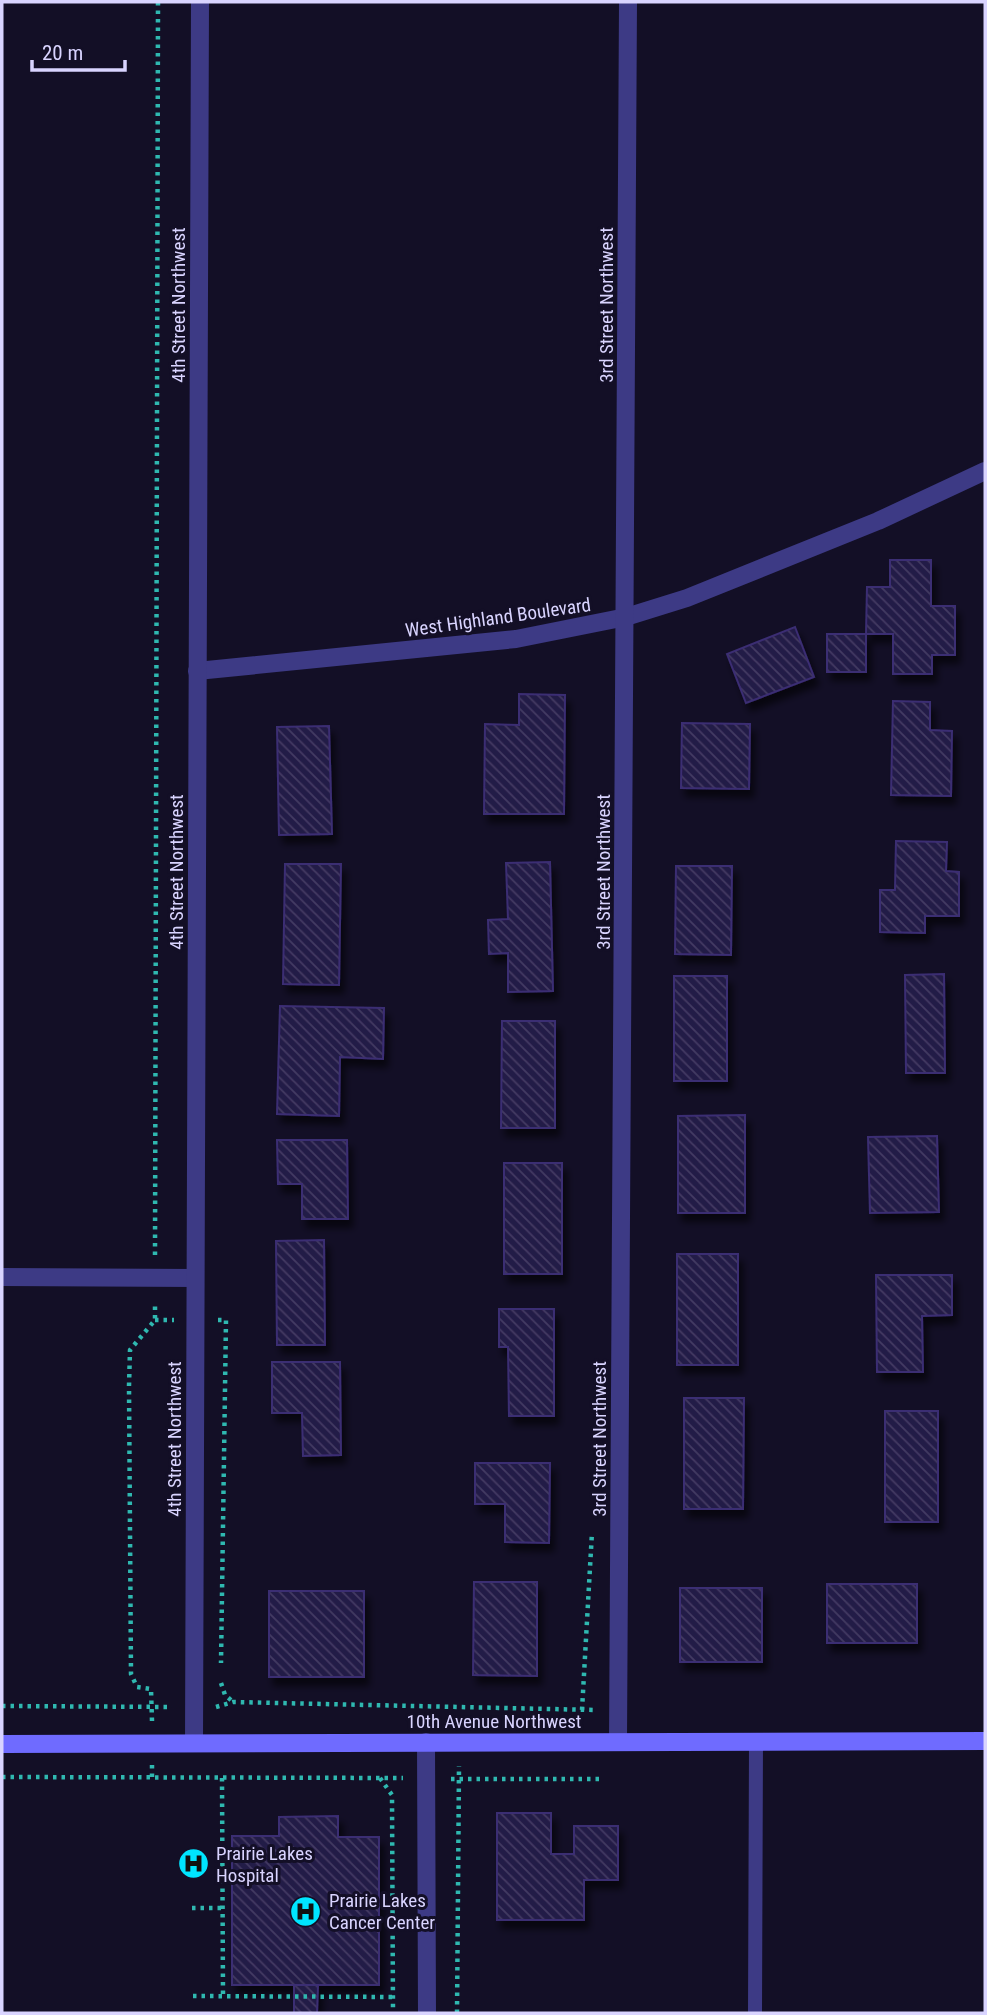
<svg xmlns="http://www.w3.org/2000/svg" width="987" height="2015" viewBox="0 0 987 2015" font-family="'Roboto Condensed',sans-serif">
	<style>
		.building { fill: url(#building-back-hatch); stroke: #3b2d73; stroke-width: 2; filter: url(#shadow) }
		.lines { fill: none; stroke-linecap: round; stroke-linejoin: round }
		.path { stroke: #2fb8b0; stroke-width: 4.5; stroke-dasharray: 3.5 5; stroke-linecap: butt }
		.lane { stroke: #3d3a85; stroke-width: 14 }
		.street { stroke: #3d3a85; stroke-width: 18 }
		.secondary { stroke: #6f6bff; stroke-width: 18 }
		.labels { text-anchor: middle; stroke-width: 6; stroke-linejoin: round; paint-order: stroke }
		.street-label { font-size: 19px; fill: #d9d4ff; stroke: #130f26 }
		.poi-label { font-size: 19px; fill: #d9d4ff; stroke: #130f26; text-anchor: start }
	</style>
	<defs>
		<pattern id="building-back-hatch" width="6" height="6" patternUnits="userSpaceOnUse" patternTransform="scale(1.75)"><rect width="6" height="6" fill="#241b47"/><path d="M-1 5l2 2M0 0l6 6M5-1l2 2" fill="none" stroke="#433b63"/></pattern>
		<filter id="shadow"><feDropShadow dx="4.5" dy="8" stdDeviation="3.5" flood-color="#0009"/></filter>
	</defs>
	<rect width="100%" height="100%" fill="#130f26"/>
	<g class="building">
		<path d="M890 560H931V606H955V655H932V674H893V634H866L867 587H890Z"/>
		<path d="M795 627 814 677 746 703 727 654Z"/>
		<rect x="827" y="634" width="39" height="38"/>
		<path d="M519 694 565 695 564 814H484L485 724 519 725Z"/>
		<path d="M893 701 930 702V730L952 731 951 796 891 795Z"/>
		<path d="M682 723 750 724 749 789 681 788Z"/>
		<path d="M329 726 332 834 279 835 277 727Z"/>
		<path d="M896 841 947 842 946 871 959 872V916H925V933L880 932V890H895Z"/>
		<path d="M550 862 553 991 508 992V953L489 954 488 920 508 919 506 863Z"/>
		<path d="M285 864H341L339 985 283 984Z"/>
		<path d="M676 866H732L731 955 675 954Z"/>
		<path d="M944 974 945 1073H906L905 975Z"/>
		<rect x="674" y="976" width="53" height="105"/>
		<path d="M280 1006 384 1008 383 1059 340 1057 339 1116 277 1114Z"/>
		<path d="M502 1021H555V1128H501Z"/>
		<path d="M745 1115V1213H678V1116Z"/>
		<path d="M937 1136 939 1212 870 1213 868 1137Z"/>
		<path d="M277 1140H347L348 1219H302V1184H278Z"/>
		<rect x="504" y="1163" width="58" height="111"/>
		<path d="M324 1240 325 1345H277L276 1241Z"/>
		<rect x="677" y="1254" width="61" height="111"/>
		<path d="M876 1275H952V1315L922 1316 923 1372H877Z"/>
		<path d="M499 1309H554V1416H509L508 1347H499Z"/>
		<path d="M272 1362H340L341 1455 303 1456 302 1413H272Z"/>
		<path d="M684 1398H744L743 1509H684Z"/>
		<rect x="885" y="1411" width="53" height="111"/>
		<path d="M475 1463H550L549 1543 505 1542V1504H475Z"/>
		<path d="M474 1582H537V1676L473 1675Z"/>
		<rect x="827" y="1584" width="90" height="59"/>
		<rect x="680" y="1588" width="82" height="74"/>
		<rect x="269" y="1591" width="95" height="86"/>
		<path d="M497 1813H551V1854H574V1826H618V1880H584V1920H497Z"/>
		<path d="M338 1816V1837H379V1985H232V1836H279V1817Z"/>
		<path d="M294 1985H318L317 2013H294Z"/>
	</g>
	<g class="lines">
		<g class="path">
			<path d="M155 1255 158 2"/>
			<path d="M155 1320H174"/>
			<path d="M218 1320H226L221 1663"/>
			<path d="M221 1683 225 1695 232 1701"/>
			<path d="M2 1706 172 1707"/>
			<path d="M216 1707 233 1702 595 1710"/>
			<path d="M582 1710 592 1532"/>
			<path d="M152 1721 151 1689 137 1687 131 1674 129 1386 130 1350 155 1320V1302"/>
			<path d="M152 1765V1778"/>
			<path d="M2 1777 403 1778"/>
			<path d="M222 1778 223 1996"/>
			<path d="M380 1778 392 1795 393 2013"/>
			<path d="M451 1779H602"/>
			<path d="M192 1908H222"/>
			<path d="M193 1996 392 1997"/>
			<path d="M457 2013 459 1766"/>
		</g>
		<path class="lane" d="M755 2013 756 1742"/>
		<g class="street">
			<path d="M197 671 516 639 626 617 687 598 878 521 985 471"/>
			<path d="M2 1277 195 1278"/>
			<path d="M426 1742 427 2013"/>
			<path d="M618 1742 628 2"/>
			<path d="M194 1743 200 2"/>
		</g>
		<path class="secondary" d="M2 1744 985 1741"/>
	</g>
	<defs>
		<symbol id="hospital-disc" viewBox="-11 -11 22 22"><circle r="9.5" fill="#00e5ff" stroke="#130f26"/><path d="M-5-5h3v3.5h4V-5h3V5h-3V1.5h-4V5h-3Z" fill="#111"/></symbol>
	</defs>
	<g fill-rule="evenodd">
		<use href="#hospital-disc" x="176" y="1846" width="35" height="35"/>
		<use href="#hospital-disc" x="288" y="1894" width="35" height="35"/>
	</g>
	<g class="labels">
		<g class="street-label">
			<text transform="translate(178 305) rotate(-90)" y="7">4th Street Northwest</text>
			<text transform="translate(606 305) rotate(-90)" y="7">3rd Street Northwest</text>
			<text transform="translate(498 617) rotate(-8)" y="7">West Highland Boulevard</text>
			<text transform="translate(176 872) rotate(-90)" y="7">4th Street Northwest</text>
			<text transform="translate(603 872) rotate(-90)" y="7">3rd Street Northwest</text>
			<text transform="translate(174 1439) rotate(-90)" y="7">4th Street Northwest</text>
			<text transform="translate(599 1439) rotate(-90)" y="7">3rd Street Northwest</text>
			<text x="494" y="1728">10th Avenue Northwest</text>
		</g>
		<g class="poi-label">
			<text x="216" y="1860">Prairie Lakes<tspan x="216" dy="22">Hospital</tspan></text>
			<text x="329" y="1907">Prairie Lakes<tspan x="329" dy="22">Cancer Center</tspan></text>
		</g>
	</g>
	<rect width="987" height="2015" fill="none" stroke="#d9d4ff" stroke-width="7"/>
	<path d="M32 60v10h93v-10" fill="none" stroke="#d9d4ff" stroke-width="3.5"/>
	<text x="42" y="60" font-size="21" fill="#d9d4ff" stroke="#130f26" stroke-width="5" paint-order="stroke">20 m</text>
</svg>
